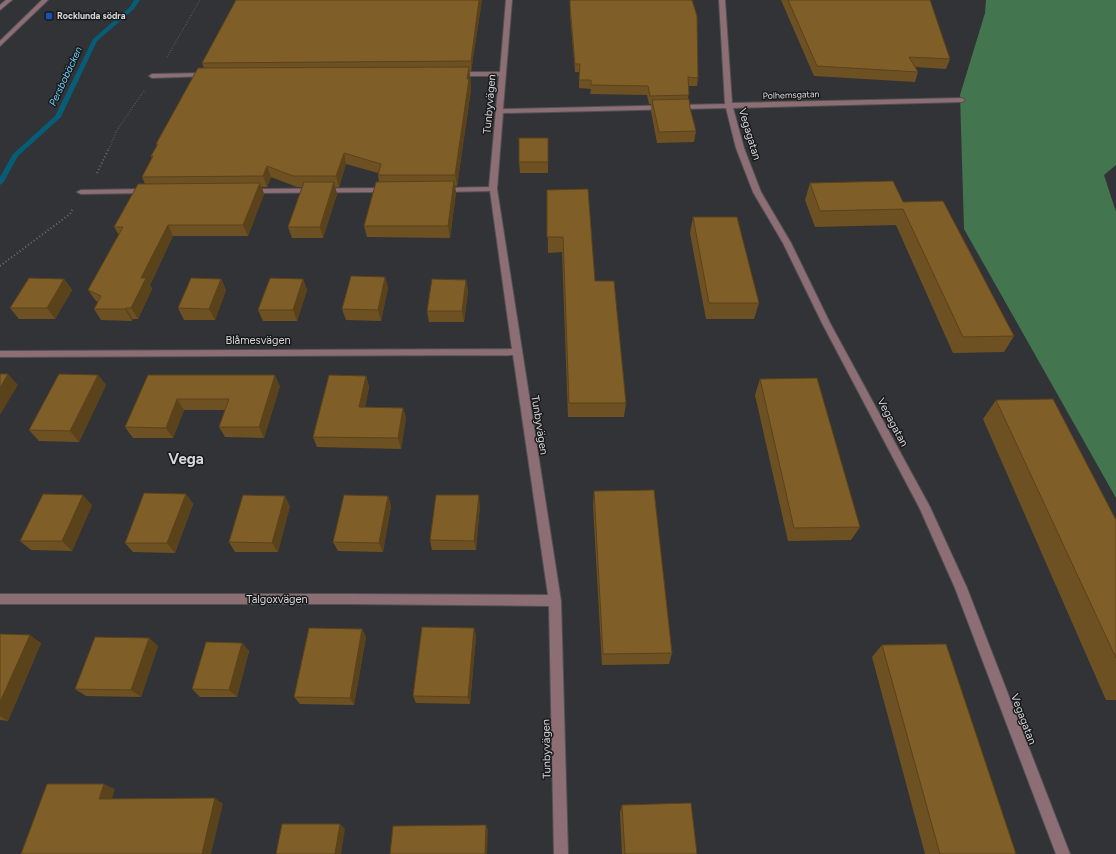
<svg xmlns="http://www.w3.org/2000/svg" width="1116" height="854" viewBox="0 0 1116 854" font-family="Figtree,sans-serif">
	<style>
		.forest { fill: #43764e }
		.lines { fill: none; stroke-linecap: round; stroke-linejoin: round }
		.stream { fill: #065d78; fill-rule: evenodd }
		.minor-casing { stroke: #505153; stroke-width: 2 }
		.path-far1 { stroke: #6c6d70; stroke-width: 1.5; stroke-dasharray: 0.5 2; stroke-linecap: butt }
		.path { stroke: #6c6d70; stroke-width: 2; stroke-dasharray: 1 2.5; stroke-linecap: butt }
		.minor { fill: #8c6e74; fill-rule: evenodd }
		.wall { fill: #6e5122 }
		.shaded-wall { fill: #5a421b }
		.building { fill: #805e27; stroke: #5a421b }
		.transit-dot { fill: #1a4fb4; stroke: #1a1a1c; stroke-width: 1.5 }
		.labels { text-anchor: middle; stroke-width: 3; stroke-linejoin: round; paint-order: stroke }
		.far-poi-label { font-size: 9px; font-weight: bold; fill: #d6d7d9; stroke: #1a1a1c; text-anchor: start }
		.far-street-label { font-size: 9px; fill: #d6d7d9; stroke: #1a1a1c }
		.far-water-label { font-size: 10px; font-style: italic; fill: #6bd4ff; stroke: #1a1a1c }
		.street-label { font-size: 11px; fill: #d6d7d9; stroke: #1a1a1c }
		.district-label { font-size: 15px; font-weight: bold; fill: #d6d7d9; stroke: #1a1a1c }
	</style>
	<rect width="100%" height="100%" fill="#323336"/>
	<path class="forest" d="M986 0H1116V165L1104 175 1116 212V498L964 229 960 95 985 13Z"/>
	<g class="lines">
		<path class="stream" d="M134 0H140L134 9 97 41 61 117 18 156 3 183 0 185V177L13 154 55 116 93 39 130 7Z"/>
		<defs>
			<g id="minor">
				<path d="M6 0H12L0 10V5Z"/>
				<path d="M42 0H48L0 46V41Z"/>
				<path d="M506 0H512L503 109 725 104 719 0H725L732 103 962 98 965 100 962 102 733 108 744 148 761 192 791 243 830 323 930 507 967 588 1070 854H1056L955 588 920 509 822 323 783 243 753 192 736 148 726 108 503 113 497 189 561 601 568 854H554L549 606 346 604H0V594H346L548 595 513 355 0 357V351L512 349 490 191 443 192 439 190 443 188 489 187 499 76H457L454 74 457 72H500Z"/>
				<path d="M207 73 209 74V76L152 78 149 76 152 74Z"/>
				<path d="M387 188H390V192L251 193 247 191 251 189Z"/>
				<path d="M147 189H150V193L81 194 77 192 81 190Z"/>
			</g>
		</defs>
		<use href="#minor" class="minor-casing"/>
		<g class="path-far1">
			<path d="M167 57 200 0"/>
			<path d="M109 149 117 130 144 91"/>
		</g>
		<g class="path">
			<path d="M97 173 109 148"/>
			<path d="M0 266 70 214 73 208"/>
		</g>
		<use href="#minor" class="minor"/>
	</g>
	<g class="wall">
		<path d="M482 0 471 71H470L471 90 457 186H455L456 193 450 238 367 237 364 226 379 182 378 175V173L346 164 339 187H335L337 194 323 238H292L288 227 302 187H297L271 177 267 187H262L264 194 248 236H173L150 285 152 289 138 319H133L132 321 101 320 94 309 98 302 96 301 88 290 119 235 114 227 145 184 142 177 152 158 151 156 157 146 156 144 204 68 202 63Z"/>
		<path d="M781 0H930L950 59 946 69 915 67 918 72 915 82 814 76Z"/>
		<path d="M570 6 698 78 697 86H689L688 99 690 108 696 131 694 142 657 143 651 111V104H649L647 95 590 94 591 89 579 88V72H575L570 15Z"/>
		<path d="M548 138V173H520L519 162Z"/>
		<path d="M810 183 903 202 1014 336 1004 352 953 353 896 225 815 227 805 200Z"/>
		<path d="M547 190 595 281 626 403 624 417H568L562 252 548 253Z"/>
		<path d="M693 217 759 303 754 319H706L690 233Z"/>
		<path d="M385 277 388 288 381 321 346 320 342 309Z"/>
		<path d="M64 279 72 290 55 319H19L10 308Z"/>
		<path d="M221 279 226 290 215 320H184L178 308Z"/>
		<path d="M303 279 307 290 297 321H263L258 310Z"/>
		<path d="M466 280 468 291 464 322H429L427 311Z"/>
		<path d="M98 375 106 385 79 442 39 441 29 430Z"/>
		<path d="M148 375 280 386 264 438 225 437 219 427 225 410H184L173 438H133L125 427Z"/>
		<path d="M366 376 369 387 365 407 403 408 406 418 401 449 317 447 313 437Z"/>
		<path d="M760 379 860 527 851 540 788 541 755 395Z"/>
		<path d="M996 400 1116 520V700H1106L983 419Z"/>
		<path d="M594 491 672 653 669 664 602 665 593 505Z"/>
		<path d="M186 494 193 504 175 553 133 552 125 543Z"/>
		<path d="M388 496 391 506 383 552 338 551 333 542Z"/>
		<path d="M92 505 72 551 31 550 20 541Z"/>
		<path d="M480 505 476 550H432L430 540Z"/>
		<path d="M290 506 278 552H235L229 542Z"/>
		<path d="M474 628 476 636 470 704 416 703 413 696Z"/>
		<path d="M362 629 366 637 354 705 300 704 294 697Z"/>
		<path d="M0 634 41 643 8 721 0 720Z"/>
		<path d="M149 638 158 646 141 697 86 696 75 689Z"/>
		<path d="M242 643 249 651 237 697H200L192 689Z"/>
		<path d="M882 645 1016 854H925L872 657Z"/>
		<path d="M622 805 697 854H622L620 812Z"/>
	</g>
	<g class="shaded-wall">
		<path d="M479 0H482L471 71V61Z"/>
		<path d="M469 67 471 90 457 186 455 175Z"/>
		<path d="M344 153 346 164 339 187 336 176Z"/>
		<path d="M267 166 271 177 267 187 263 176Z"/>
		<path d="M454 181 456 193 450 238 448 226Z"/>
		<path d="M334 182 337 194 323 238 320 227Z"/>
		<path d="M260 183 264 194 248 236 243 225Z"/>
		<path d="M168 225 173 236 150 285 152 289 138 319 131 308 141 278Z"/>
		<path d="M385 277 388 288 381 321 378 310Z"/>
		<path d="M64 279 72 290 55 319 47 308Z"/>
		<path d="M221 279 226 290 215 320 209 309Z"/>
		<path d="M303 279 307 290 297 321 293 310Z"/>
		<path d="M466 280 468 291 464 322 462 311Z"/>
		<path d="M126 308 133 319 132 321 125 309Z"/>
		<path d="M8 374 18 385 0 415V388Z"/>
		<path d="M98 375 106 385 79 442 70 431Z"/>
		<path d="M275 375 280 386 264 438 259 427Z"/>
		<path d="M366 376 369 387 362 418 359 407Z"/>
		<path d="M177 399 184 410 173 438 166 428Z"/>
		<path d="M403 408 406 418 401 449 398 438Z"/>
		<path d="M186 494 193 504 175 553 167 543Z"/>
		<path d="M83 495 92 505 72 551 62 541Z"/>
		<path d="M479 495 480 505 476 550 474 541Z"/>
		<path d="M285 496 290 506 278 552 272 543Z"/>
		<path d="M388 496 391 506 383 552 379 543Z"/>
		<path d="M474 628 476 636 470 704 468 697Z"/>
		<path d="M362 629 366 637 354 705 350 698Z"/>
		<path d="M30 635 41 643 8 721 0 716V702Z"/>
		<path d="M149 638 158 646 141 697 131 690Z"/>
		<path d="M242 643 249 651 237 697 229 690Z"/>
		<path d="M104 784 115 789 110 805 99 799Z"/>
		<path d="M215 798 223 804 211 854H202Z"/>
		<path d="M340 824 345 829 341 854H335Z"/>
		<path d="M486 825 488 830 487 854H485Z"/>
	</g>
	<g class="building">
		<path d="M236 0H479L471 61 202 63Z"/>
		<path d="M570 0H692L697 16 698 78 688 77 689 95 650 96 648 86 591 85V80H579L580 64H575L570 6Z"/>
		<path d="M788 0H930L950 59 909 57 918 72 817 66Z"/>
		<path d="M469 67 467 79H469L455 175H378L381 164 344 153 336 176H293L267 166 263 176 142 177 153 156H151L158 144H156L198 68Z"/>
		<path d="M689 99 690 108 696 131 659 132 652 100Z"/>
		<rect x="519" y="138" width="29" height="24"/>
		<path d="M454 181 448 226H364L376 182Z"/>
		<path d="M893 181 903 202 943 201 1014 336 963 337 903 209 820 211 810 183Z"/>
		<path d="M304 182H334L320 227H288Z"/>
		<path d="M260 183 243 225H168L141 278H146L131 308H126L125 309H94L101 296 88 290 123 227H114L138 184Z"/>
		<path d="M588 189 595 281H614L626 403H569L563 237H547V190Z"/>
		<path d="M693 217H737L759 303H709Z"/>
		<path d="M351 276 385 277 378 310 342 309Z"/>
		<path d="M29 278 64 279 47 308H10Z"/>
		<path d="M191 278 221 279 209 309 178 308Z"/>
		<path d="M270 278 303 279 293 310H258Z"/>
		<path d="M432 279 466 280 462 311H427Z"/>
		<path d="M0 374H8L0 388Z"/>
		<path d="M59 374 98 375 70 431 29 430Z"/>
		<path d="M148 375H275L259 427H219L229 399H177L166 428 125 427Z"/>
		<path d="M329 375 366 376 359 407 403 408 398 438 313 437Z"/>
		<path d="M817 378 860 527 794 528 760 379Z"/>
		<path d="M1053 399 1116 520V658L996 400Z"/>
		<path d="M654 490 672 653 603 654 594 491Z"/>
		<path d="M144 493 186 494 167 543H125Z"/>
		<path d="M43 494 83 495 62 541H20Z"/>
		<path d="M243 495 285 496 272 543 229 542Z"/>
		<path d="M344 495 388 496 379 543 333 542Z"/>
		<path d="M436 495H479L474 541 430 540Z"/>
		<path d="M422 627 474 628 468 697 413 696Z"/>
		<path d="M309 628 362 629 350 698 294 697Z"/>
		<path d="M0 634 30 635 0 702Z"/>
		<path d="M95 637 149 638 131 690 75 689Z"/>
		<path d="M206 642 242 643 229 690 192 689Z"/>
		<path d="M946 644 1016 854H940L882 645Z"/>
		<path d="M47 784H104L99 799 215 798 202 854H21Z"/>
		<path d="M691 803 697 854H625L622 805Z"/>
		<path d="M282 824H340L335 854H276Z"/>
		<path d="M486 825 485 854H390L393 826Z"/>
	</g>
	<rect class="transit-dot" x="45" y="12" width="8" height="8" rx="2"/>
	<g class="labels">
		<g class="far-poi-label">
			<text x="57" y="19">Rocklunda södra</text>
		</g>
		<g class="far-street-label">
			<text transform="translate(791 95) rotate(-2)" y="3">Polhemsgatan</text>
		</g>
		<g class="far-water-label">
			<text transform="translate(65 76) rotate(-65)" y="4">Persbobäcken</text>
		</g>
		<g class="street-label">
			<text transform="translate(489 104) rotate(-85)" y="4">Tunbyvägen</text>
			<text transform="translate(750 134) rotate(73)" y="4">Vegagatan</text>
			<text x="258" y="344">Blåmesvägen</text>
			<text transform="translate(893 422) rotate(62)" y="4">Vegagatan</text>
			<text transform="translate(540 425) rotate(81)" y="4">Tunbyvägen</text>
			<text x="277" y="603">Talgoxvägen</text>
			<text transform="translate(1024 719) rotate(69)" y="4">Vegagatan</text>
			<text transform="translate(546 749) rotate(-91)" y="4">Tunbyvägen</text>
		</g>
		<g class="district-label">
			<text x="186" y="464">Vega</text>
		</g>
	</g>
</svg>
